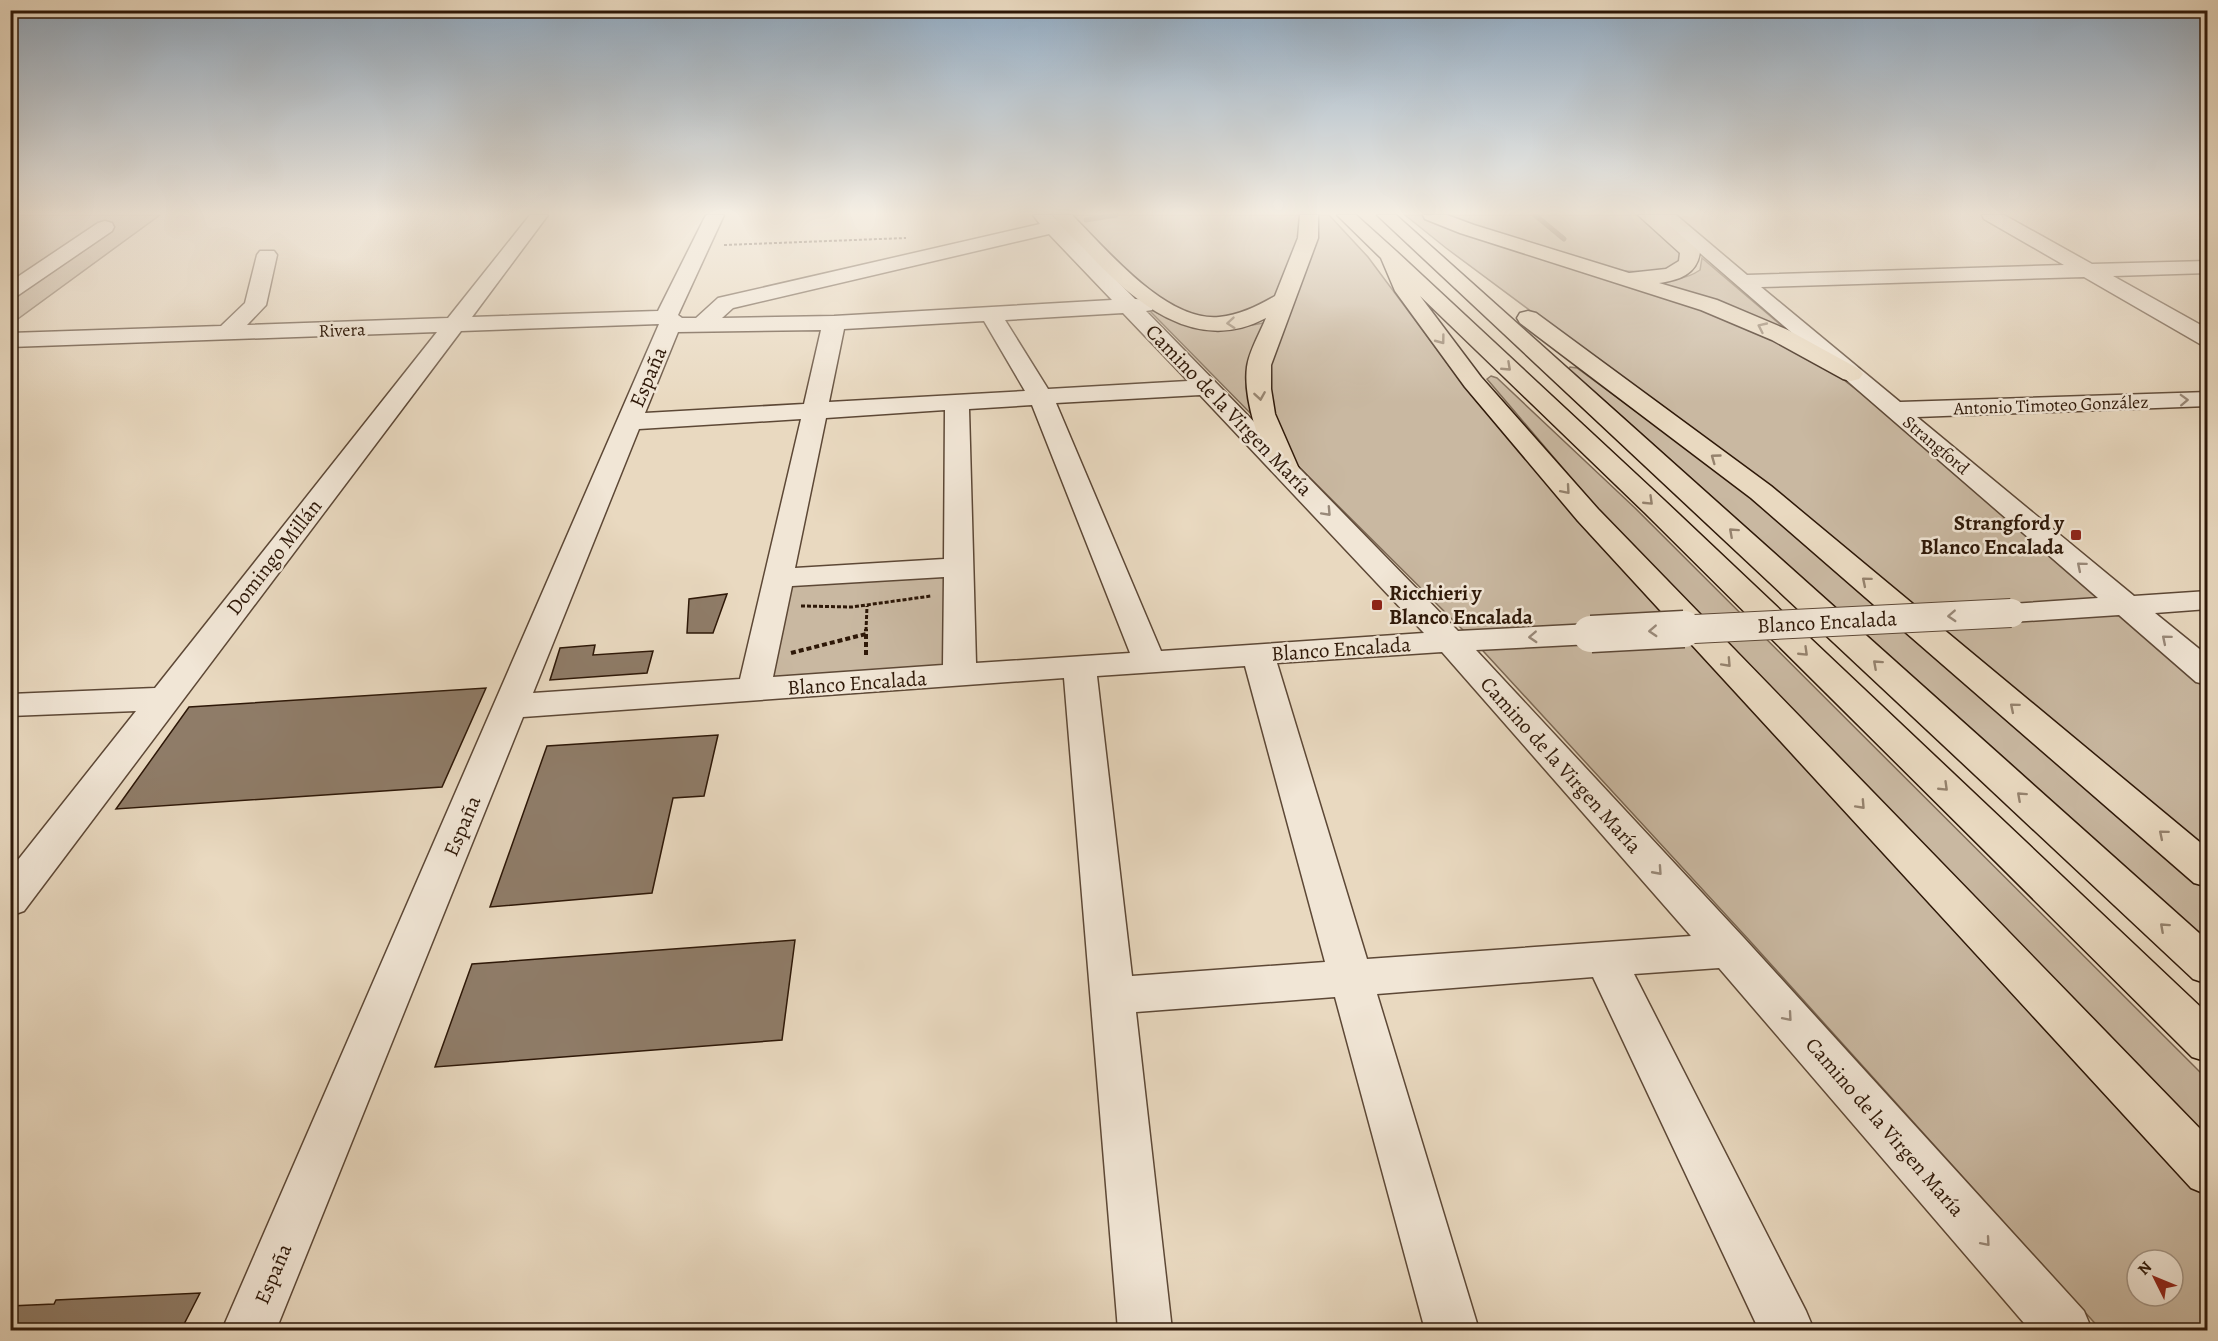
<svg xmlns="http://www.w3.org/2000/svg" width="2218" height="1341" viewBox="0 0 2218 1341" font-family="Alegreya,serif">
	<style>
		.green { fill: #c9b8a1; stroke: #7c6854; stroke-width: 1.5; fill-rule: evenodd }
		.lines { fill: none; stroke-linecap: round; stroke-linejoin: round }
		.stream { stroke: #786451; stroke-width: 5 }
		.building { fill: #8f7c68; stroke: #2e1808; stroke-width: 1.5 }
		.minor-casing { stroke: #5d4836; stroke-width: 3 }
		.highway-casing { stroke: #2e1808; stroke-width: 3 }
		.path-far2 { stroke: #2e1808; stroke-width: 2; stroke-dasharray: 3 2; stroke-linecap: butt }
		.path-far1 { stroke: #2e1808; stroke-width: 3; stroke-dasharray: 4 2; stroke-linecap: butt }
		.path { stroke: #2e1808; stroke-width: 4; stroke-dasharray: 5 3; stroke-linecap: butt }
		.minor { fill: #f1e6d6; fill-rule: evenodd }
		.highway { fill: #e9d9c0; fill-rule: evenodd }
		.minor-bridge-far1-casing { stroke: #5d4836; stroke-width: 30; stroke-linecap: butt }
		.minor-bridge-casing { stroke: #5d4836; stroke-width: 39; stroke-linecap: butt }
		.minor-bridge-far1 { stroke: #f1e6d6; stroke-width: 28 }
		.minor-bridge { stroke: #f1e6d6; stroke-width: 36 }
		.oneway { stroke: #95826d }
		.oneway2 { stroke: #998979 }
		.poi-dot { fill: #8f2418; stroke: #f1e6d6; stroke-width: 2 }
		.labels { text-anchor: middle; stroke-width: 5; stroke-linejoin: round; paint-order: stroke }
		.far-street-label { font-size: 18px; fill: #2e1808; stroke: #f1e6d6 }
		.street-label { font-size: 21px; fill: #2e1808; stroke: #f1e6d6 }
		.poi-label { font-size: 21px; font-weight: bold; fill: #2e1808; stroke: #f1e6d6; text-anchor: end }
	</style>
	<rect width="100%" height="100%" fill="#e9d9c0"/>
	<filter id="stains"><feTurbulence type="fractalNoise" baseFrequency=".00333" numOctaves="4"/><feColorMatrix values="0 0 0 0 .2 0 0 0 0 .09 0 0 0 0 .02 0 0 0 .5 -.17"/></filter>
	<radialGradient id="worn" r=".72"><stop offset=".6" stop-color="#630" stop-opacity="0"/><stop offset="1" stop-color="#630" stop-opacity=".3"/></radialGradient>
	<g class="green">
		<path d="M11 215H160L11 324Z"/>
		<path d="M1072 215H1300L1299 238 1274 299 1237 318 1196 316 1175 309 1148 292Z"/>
		<path d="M1317 215H1329L1368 257 1462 383 1576 518 2207 1198V1330H2101L1749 940 1473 640 1297 465 1272 413 1269 365 1317 238ZM2137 1260H2173V1296H2137Z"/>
		<path d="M1405 215H1422L1749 326 1840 377 1889 415 2207 690V853L1602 364 1446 248Z"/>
		<path d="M1441 215H1638L1679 251 1680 255 1678 264C1657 274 1637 272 1614 270L1472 227Z"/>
		<path d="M1702 258 1795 337 1646 282C1665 281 1684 281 1700 270Z"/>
		<path d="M1147 308C1191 330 1219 333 1268 322L1253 416Z"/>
		<path d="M1570 367 1577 368 1747 493 2207 891V939L1569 369Z"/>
		<path d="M1491 376 1497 378 1635 508 2207 1079V1144L1601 513 1487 379Z"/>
		<path d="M950 573V666L768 678 784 583Z"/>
	</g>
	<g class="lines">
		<g class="stream">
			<path d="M1535 215 1564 239"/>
			<path d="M1086 220 1116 215"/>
		</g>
	</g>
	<g class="building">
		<path d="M727 594 713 633H687L689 599Z"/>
		<path d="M595 645 593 655 653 651 647 673 550 680 560 648Z"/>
		<path d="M486 688 442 787 116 809 189 707Z"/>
		<path d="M718 735 704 796 673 798 652 893 490 907 547 746Z"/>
		<path d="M795 940 782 1040 435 1067 472 964Z"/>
		<path d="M200 1293 181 1330H10V1306L54 1304 56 1300Z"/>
	</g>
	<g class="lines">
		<defs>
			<g id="minor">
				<path d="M530 215H548L472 317 658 311 706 215H724L678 315 682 318H696L718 298 1040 224 1033 215H1052L1135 299 1152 300 1155 305 1152 310 1146 311 1458 631 1591 624 1602 627 1607 634 1602 641 1591 644 1476 650 1744 938 2084 1311 2092 1330H2030L1719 968 1634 974 1806 1311 1814 1330H1759L1593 977 1377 994 1479 1330H1425L1335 997 1136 1012 1172 1330H1118L1064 678 523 717 276 1330H222L659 324 461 331 24 911 10 916V870L136 711 10 716V694L155 688 437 332 10 347V333L221 326 245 303 257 255 260 251H274L277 255 266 305 247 325 448 318ZM1049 234 1112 300 834 316 722 318 733 308ZM1123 313 1188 381 1048 389 1005 320ZM984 321 1025 391 829 402 844 329ZM821 330 804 404 645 413 678 332ZM1200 395 1424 633 1161 651 1056 403ZM1032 405 1130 653 976 663 969 409ZM945 410 944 559 795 568 826 418ZM801 419 740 679 533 693 639 429ZM944 577 943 665 773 677 792 586ZM1442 652 1691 936 1367 959 1277 663ZM1245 666 1325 962 1132 976 1097 676Z"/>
				<path d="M1656 215H1676L1747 275 2064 265 1984 219 1982 215H2004L2092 264 2208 261V273L2113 276 2208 329V346L2200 344 2084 277 1761 287 1900 402 2208 392V406L1917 417 2134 596 2208 591V609L2155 613 2208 656V685L2196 682 2119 615 2011 622 2000 620 1995 613 2000 606 2011 604 2098 598Z"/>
				<path d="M105 221 112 223 114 227 112 231 17 296 10 298V282L98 223Z"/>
			</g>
			<g id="highway">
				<path d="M1053 215H1072C1106 249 1166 322 1219 317 1240 315 1257 306 1275 296L1298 238 1300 215H1318V238L1271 365V389L1275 414 1299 469 1295 475 1286 477 1277 475C1259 449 1243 397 1247 367 1249 351 1260 333 1266 318 1195 356 1133 301 1087 252 1076 240 1062 229 1053 215Z"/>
				<path d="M1337 215H1356L1396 251 1664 500 2208 1014V1062L2192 1057 1644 512 1420 296 1481 377 1598 509 2208 1137V1195L2191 1188 1578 521 1465 387 1395 291 1381 258Z"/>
				<path d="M1377 215H1396L2208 941V984L2193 979Z"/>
				<path d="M1423 215H1447L1474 225 1629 273 1666 269 1679 261 1680 253 1638 215H1658L1700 252C1697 274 1680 280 1659 283L1717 300 1788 330 1859 369 1863 374 1859 379 1851 381 1843 379 1772 340 1701 310 1460 233 1425 219Z"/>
				<path d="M1528 311 1536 313 1771 486 2208 849V887L2194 883 1751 498 1520 323 1517 318 1520 313Z"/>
			</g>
		</defs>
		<use href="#minor" class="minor-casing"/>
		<use href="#highway" class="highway-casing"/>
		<path class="path-far2" d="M724 245 906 238"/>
		<g class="path-far1">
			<path d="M801 606 852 607 931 596"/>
			<path d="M866 631 867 606"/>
		</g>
		<g class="path">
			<path d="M866 634V655"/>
			<path d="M791 653 866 634V629"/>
		</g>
		<use href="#minor" class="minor"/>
		<use href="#highway" class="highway"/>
		<defs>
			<path id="minor-bridge-far1" d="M1654 631 2011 613"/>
			<path id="minor-bridge" d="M1591 634 1684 629"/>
		</defs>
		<use href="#minor-bridge-far1" class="minor-bridge-far1-casing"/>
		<use href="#minor-bridge" class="minor-bridge-casing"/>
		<use href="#minor-bridge-far1" class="minor-bridge-far1"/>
		<use href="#minor-bridge" class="minor-bridge"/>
	</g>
	<defs><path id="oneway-chevron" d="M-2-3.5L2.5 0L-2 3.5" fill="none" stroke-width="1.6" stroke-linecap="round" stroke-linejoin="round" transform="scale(1.5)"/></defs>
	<g class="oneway">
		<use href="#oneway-chevron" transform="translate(1231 323) rotate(175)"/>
		<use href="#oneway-chevron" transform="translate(1762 327) rotate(-155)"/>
		<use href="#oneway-chevron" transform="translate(1441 340) rotate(53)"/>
		<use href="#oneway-chevron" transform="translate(1507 367) rotate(43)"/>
		<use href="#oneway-chevron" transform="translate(1260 396) rotate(81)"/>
		<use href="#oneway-chevron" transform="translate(1715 458) rotate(-144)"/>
		<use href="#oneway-chevron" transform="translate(1566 490) rotate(49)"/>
		<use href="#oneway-chevron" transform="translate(1649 501) rotate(44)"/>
		<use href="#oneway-chevron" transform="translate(1733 532) rotate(-138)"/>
		<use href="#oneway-chevron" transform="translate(1866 581) rotate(-140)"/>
		<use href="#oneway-chevron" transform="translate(1804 652) rotate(44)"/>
		<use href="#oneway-chevron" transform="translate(1727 663) rotate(47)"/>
		<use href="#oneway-chevron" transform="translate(1877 664) rotate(-138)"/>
		<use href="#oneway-chevron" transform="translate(2014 707) rotate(-140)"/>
		<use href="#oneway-chevron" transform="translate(1944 787) rotate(44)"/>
		<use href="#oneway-chevron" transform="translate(2021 796) rotate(-138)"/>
		<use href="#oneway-chevron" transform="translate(1861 805) rotate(47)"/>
		<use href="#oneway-chevron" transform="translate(2163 834) rotate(-140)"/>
		<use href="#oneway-chevron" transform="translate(2164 927) rotate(-138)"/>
	</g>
	<g class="oneway2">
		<use href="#oneway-chevron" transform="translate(2184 400) rotate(-2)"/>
		<use href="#oneway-chevron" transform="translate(1327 512) rotate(47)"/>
		<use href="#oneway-chevron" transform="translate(2081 566) rotate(-140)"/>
		<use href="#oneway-chevron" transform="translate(1952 616) rotate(177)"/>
		<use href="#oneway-chevron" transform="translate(1653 631) rotate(177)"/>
		<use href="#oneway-chevron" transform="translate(1533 637) rotate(177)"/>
		<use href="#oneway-chevron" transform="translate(2166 639) rotate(-140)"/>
		<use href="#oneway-chevron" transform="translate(1658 871) rotate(48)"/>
		<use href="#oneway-chevron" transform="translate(1788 1017) rotate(49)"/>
		<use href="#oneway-chevron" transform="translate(1986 1242) rotate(49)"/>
	</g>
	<linearGradient id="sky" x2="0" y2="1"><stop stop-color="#8fa8bf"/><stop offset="0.53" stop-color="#f5eee3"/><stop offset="1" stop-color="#f5eee3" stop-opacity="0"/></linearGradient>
	<rect width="2218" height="402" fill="url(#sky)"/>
	<g class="poi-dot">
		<rect x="2070" y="529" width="12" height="12" rx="3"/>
		<rect x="1371" y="599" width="12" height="12" rx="3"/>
	</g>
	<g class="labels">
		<g class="far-street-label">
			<text transform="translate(342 330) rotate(-2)" y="6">Rivera</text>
			<text transform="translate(2051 405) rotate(-2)" y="6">Antonio Timoteo González</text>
			<text transform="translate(1936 445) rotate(40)" y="6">Strangford</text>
		</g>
		<g class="street-label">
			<text transform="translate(648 377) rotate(-67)" y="7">España</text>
			<text transform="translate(1229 410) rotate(46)" y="7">Camino de la Virgen María</text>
			<text transform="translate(274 557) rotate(-52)" y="7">Domingo Millán</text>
			<text transform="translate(1827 622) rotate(-3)" y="7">Blanco Encalada</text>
			<text transform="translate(1341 649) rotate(-4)" y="7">Blanco Encalada</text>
			<text transform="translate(857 683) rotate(-4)" y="7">Blanco Encalada</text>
			<text transform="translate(1561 765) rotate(48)" y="7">Camino de la Virgen María</text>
			<text transform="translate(462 826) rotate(-67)" y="7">España</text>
			<text transform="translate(1885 1127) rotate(49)" y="7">Camino de la Virgen María</text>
			<text transform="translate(273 1274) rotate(-67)" y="7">España</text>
		</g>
		<g class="poi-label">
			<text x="2064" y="530">Strangford y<tspan x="2064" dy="24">Blanco Encalada</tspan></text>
			<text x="1389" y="600" text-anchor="start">Ricchieri y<tspan x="1389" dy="24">Blanco Encalada</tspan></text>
		</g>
	</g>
	<rect width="2218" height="1341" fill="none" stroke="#e9d9c0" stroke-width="36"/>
	<rect x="12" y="12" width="2194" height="1317" fill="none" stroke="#2e1808" stroke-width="3"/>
	<rect x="18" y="18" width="2182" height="1305" fill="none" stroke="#2e1808" stroke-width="1.5"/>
	<g transform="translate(2155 1278) rotate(313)"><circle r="28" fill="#f1e6d6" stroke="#a39484" stroke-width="1.5"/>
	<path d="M0-4.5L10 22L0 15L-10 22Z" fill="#8f2418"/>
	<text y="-9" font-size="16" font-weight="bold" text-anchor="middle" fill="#2e1808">N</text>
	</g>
	<rect width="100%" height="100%" filter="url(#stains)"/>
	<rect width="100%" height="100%" fill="url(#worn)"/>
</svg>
